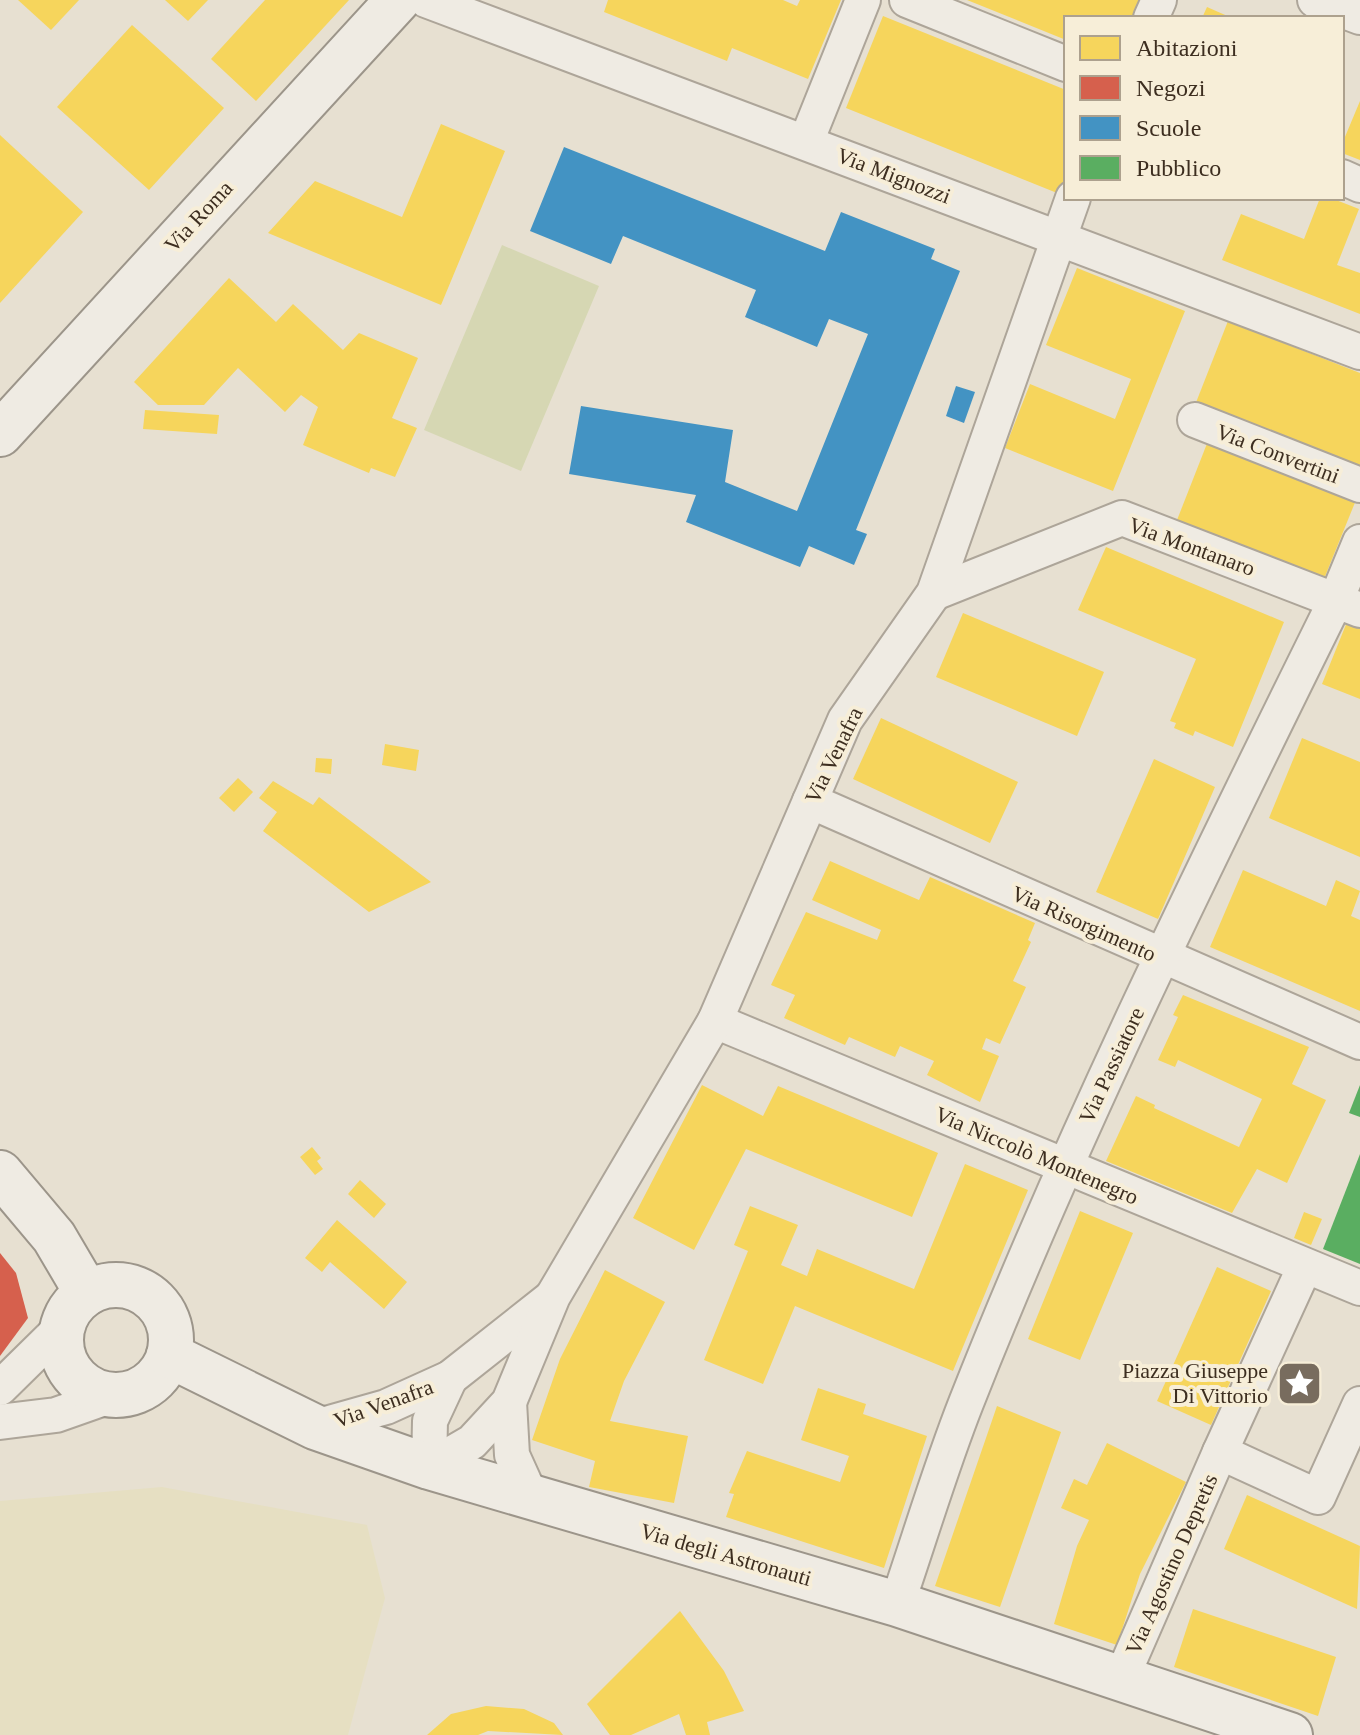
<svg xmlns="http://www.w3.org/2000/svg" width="1360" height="1735" viewBox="0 0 1360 1735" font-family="'Times New Roman',serif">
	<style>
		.farmland { fill: #e6dfc2 }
		.green { fill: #d6d7b3 }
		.homes { fill: #f6d55c }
		.shops { fill: #d6604d }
		.schools { fill: #4393c3 }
		.public { fill: #5aae61 }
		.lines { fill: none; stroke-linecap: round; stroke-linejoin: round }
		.street-casing { stroke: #ada599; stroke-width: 38 }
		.secondary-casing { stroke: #9c958a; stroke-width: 48 }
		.street { stroke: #efebe3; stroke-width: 34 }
		.secondary { stroke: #efebe3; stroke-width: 44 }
		.labels { text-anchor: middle; stroke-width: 8; stroke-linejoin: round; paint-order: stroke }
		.street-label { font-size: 22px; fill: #3d2e20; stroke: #f7eed8 }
		.poi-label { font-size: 22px; fill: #3d2e20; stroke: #f7eed8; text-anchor: end }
	</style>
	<rect width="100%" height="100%" fill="#e7e0d1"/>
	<path class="farmland" d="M162 1487 367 1525 385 1598 348 1735H0V1501Z"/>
	<path class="green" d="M502 245 599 286 521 471 424 430Z"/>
	<g class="homes">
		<path d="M18 0H79L51 30Z"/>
		<path d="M165 0H208L188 21Z"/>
		<path d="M265 0H349L256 101 211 59Z"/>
		<path d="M608 0H783L797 6 800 0H841L808 79 732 48 727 61 604 12Z"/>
		<path d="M967 0H1147L1139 18H1066V40Z"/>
		<path d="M1207 7 1232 18H1202Z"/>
		<path d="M883 16 1066 90V187L1062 195 846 108Z"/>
		<path d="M132 25 224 108 149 190 57 107Z"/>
		<path d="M1360 101V160L1342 153V144Z"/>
		<path d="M441 124 505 151 441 305 268 233 315 181 402 217Z"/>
		<path d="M0 135 83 212 0 303Z"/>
		<path d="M1320 198H1331L1359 209 1337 265 1360 273V314L1222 260 1241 214 1304 239Z"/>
		<path d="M1077 268 1185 311 1113 491 1005 448 1030 384 1115 419 1131 379 1046 345Z"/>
		<path d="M229 278 276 322 293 304 343 350 359 333 418 358 392 418 417 428 395 477 371 468 369 473 303 445 318 407 301 395 285 412 238 368 204 405H158L134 382Z"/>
		<path d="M1228 321 1360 373V470L1195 405Z"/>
		<path d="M145 410 219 415 217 434 143 429Z"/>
		<path d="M1208 441 1356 500 1324 579 1177 520Z"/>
		<path d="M1106 547 1284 622 1233 747 1195 731 1193 736 1174 728 1176 723 1170 721 1196 659 1078 610Z"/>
		<path d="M963 613 1104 672 1077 736 936 677Z"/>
		<path d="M1347 622 1360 628V699L1322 684Z"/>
		<path d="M881 718 1018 782 990 843 853 779Z"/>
		<path d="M1302 738 1360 762V857L1269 818Z"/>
		<path d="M385 744 419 750 416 771 382 765Z"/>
		<path d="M316 758 332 759 331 774 315 772Z"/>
		<path d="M1154 759 1215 787 1158 919 1096 892Z"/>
		<path d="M238 778 253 792 234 812 219 798Z"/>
		<path d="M273 781 313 805 319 797 431 882 369 912 263 831 277 812 259 798Z"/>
		<path d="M830 861 919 900 930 877 1035 923 1028 940 1031 942 1013 981 1026 987 1000 1044 986 1038 982 1049 999 1056 980 1102 927 1075 934 1061 900 1046 895 1057 849 1037 845 1045 784 1018 795 995 771 985 806 912 877 940 881 930 812 900Z"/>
		<path d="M1243 870 1326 906 1336 880 1360 891 1351 916 1360 920V1011L1210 947Z"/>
		<path d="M1183 995 1309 1047 1292 1084 1326 1100 1287 1183 1257 1169 1232 1213 1106 1161 1136 1096 1155 1105 1154 1108 1239 1147 1262 1099 1178 1060 1175 1067 1158 1060 1178 1017 1173 1015Z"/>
		<path d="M702 1085 763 1116 778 1086 938 1153 912 1217 746 1149 694 1250 633 1218Z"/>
		<path d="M312 1147 321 1158 317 1161 323 1169 315 1175 300 1157Z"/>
		<path d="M965 1164 1028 1190 953 1371 795 1306 763 1384 704 1360 748 1251 734 1245 750 1206 798 1225 781 1265 807 1276 817 1249 914 1289Z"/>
		<path d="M360 1180 386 1204 374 1218 348 1194Z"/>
		<path d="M1080 1211 1133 1233 1080 1360 1028 1339Z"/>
		<path d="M1304 1212 1322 1219 1311 1245 1294 1238Z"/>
		<path d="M337 1220 407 1282 384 1309 330 1262 322 1272 305 1258Z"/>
		<path d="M1217 1267 1271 1291 1211 1425 1157 1401Z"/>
		<path d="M605 1270 665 1302 624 1381 610 1421 688 1436 674 1503 589 1487 595 1461 532 1440 560 1359Z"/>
		<path d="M818 1388 866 1404 863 1414 927 1436 884 1568 726 1517 734 1494 729 1493 747 1451 840 1482 849 1456 801 1440Z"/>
		<path d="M997 1406 1061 1432 1000 1607 935 1586Z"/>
		<path d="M1107 1443 1186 1482 1140 1574 1117 1645 1054 1624 1077 1546 1089 1520 1061 1508 1074 1479 1087 1485Z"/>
		<path d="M1247 1495 1360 1546 1357 1609 1224 1549Z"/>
		<path d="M1193 1609 1336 1657 1318 1716 1174 1667Z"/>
		<path d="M680 1611 724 1671 744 1711 707 1722 710 1735H686L679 1714 631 1735H610L587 1704Z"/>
		<path d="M486 1706 524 1709 554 1723 563 1735 488 1731 478 1735H427L451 1714Z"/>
	</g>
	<path class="shops" d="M0 1253 16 1273 28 1318 0 1356Z"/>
	<g class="schools">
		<path d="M564 147 825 251 841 212 935 249 931 259 960 271 856 530 867 534 854 565 809 546 800 567 686 522 696 495 569 474 581 406 733 430 725 482 797 511 868 334 829 319 817 347 745 317 756 290 623 236 611 264 530 231Z"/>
		<path d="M956 386 975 392 964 423 946 416Z"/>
	</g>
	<g class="public">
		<path d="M1360 1085V1117L1349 1113Z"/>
		<path d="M1360 1154V1264L1323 1249Z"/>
	</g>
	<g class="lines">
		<defs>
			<g id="street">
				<path d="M426 0 1360 352"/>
				<path d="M907 0 1066 64"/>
				<path d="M1315 0 1360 17"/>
				<path d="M1151 18 1159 0"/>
				<path d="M806 142 863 0"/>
				<path d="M1342 177 1360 185"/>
				<path d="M1195 420 1360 485"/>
				<path d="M934 593 1122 518 1360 610"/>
				<path d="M810 801 1360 1042"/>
				<path d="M715 1021 1360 1288"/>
				<path d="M1305 1266 1220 1452 1318 1497 1360 1404"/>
				<path d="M0 1388 62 1327"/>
				<path d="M509 1402 512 1455 531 1497"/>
				<path d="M0 1422 56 1415 110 1396"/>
				<path d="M315 1427 386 1407 450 1378 550 1299"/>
				<path d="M429 1467 472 1442 509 1402 553 1296 715 1021 845 720 934 593 1073 198"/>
				<path d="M429 1467 430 1421 450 1378"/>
				<path d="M897 1604C920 1537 940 1469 966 1403 1074 1129 1205 865 1336 600L1360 542"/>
				<path d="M1122 1677 1220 1452"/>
			</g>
			<g id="secondary">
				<path d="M0 434 398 0"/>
				<path d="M0 1173 54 1237 87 1293"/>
				<circle cx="116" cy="1340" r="55"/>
				<path d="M169 1355 315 1427 429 1467 897 1604 1290 1735"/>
			</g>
		</defs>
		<use href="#street" class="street-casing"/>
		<use href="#secondary" class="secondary-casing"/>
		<use href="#street" class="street"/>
		<use href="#secondary" class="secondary"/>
	</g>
	<defs>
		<symbol id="sight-square" viewBox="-11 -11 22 22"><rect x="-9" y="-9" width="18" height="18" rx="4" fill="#786c5e" stroke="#f7eed8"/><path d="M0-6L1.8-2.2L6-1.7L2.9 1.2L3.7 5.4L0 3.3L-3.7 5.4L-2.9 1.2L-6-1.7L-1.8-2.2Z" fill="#fff"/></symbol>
	</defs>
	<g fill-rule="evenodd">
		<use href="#sight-square" x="1274" y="1358" width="51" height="51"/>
	</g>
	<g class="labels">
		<g class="street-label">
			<text transform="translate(894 175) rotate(21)" y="8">Via Mignozzi</text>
			<text transform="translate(198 216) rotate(-47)" y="8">Via Roma</text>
			<text transform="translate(1278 453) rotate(21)" y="8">Via Convertini</text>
			<text transform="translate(1192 546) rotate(20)" y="8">Via Montanaro</text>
			<text transform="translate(833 755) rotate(-64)" y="8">Via Venafra</text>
			<text transform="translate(1084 923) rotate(24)" y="8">Via Risorgimento</text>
			<text transform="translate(1111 1065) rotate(-65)" y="8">Via Passiatore</text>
			<text transform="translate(1037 1155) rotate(23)" y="8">Via Niccolò Montenegro</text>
			<text transform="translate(383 1403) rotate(-20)" y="8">Via Venafra</text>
			<text transform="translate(726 1554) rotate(16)" y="8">Via degli Astronauti</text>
			<text transform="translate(1171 1564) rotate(-66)" y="8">Via Agostino Depretis</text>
		</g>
		<g class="poi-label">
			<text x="1268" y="1378">Piazza Giuseppe<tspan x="1268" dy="25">Di Vittorio</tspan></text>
		</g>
	</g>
	<rect x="1064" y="16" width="280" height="184" fill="#f7eed8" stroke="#ada18e" stroke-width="2"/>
	<rect x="1080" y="36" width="40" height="24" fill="#f6d55c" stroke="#ada18e" stroke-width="2"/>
	<text x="1136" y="56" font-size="24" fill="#3d2e20">Abitazioni</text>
	<rect x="1080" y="76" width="40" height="24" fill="#d6604d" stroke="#ada18e" stroke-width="2"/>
	<text x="1136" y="96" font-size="24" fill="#3d2e20">Negozi</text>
	<rect x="1080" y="116" width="40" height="24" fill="#4393c3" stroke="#ada18e" stroke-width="2"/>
	<text x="1136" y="136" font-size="24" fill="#3d2e20">Scuole</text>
	<rect x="1080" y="156" width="40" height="24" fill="#5aae61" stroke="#ada18e" stroke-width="2"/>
	<text x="1136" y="176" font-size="24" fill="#3d2e20">Pubblico</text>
</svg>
